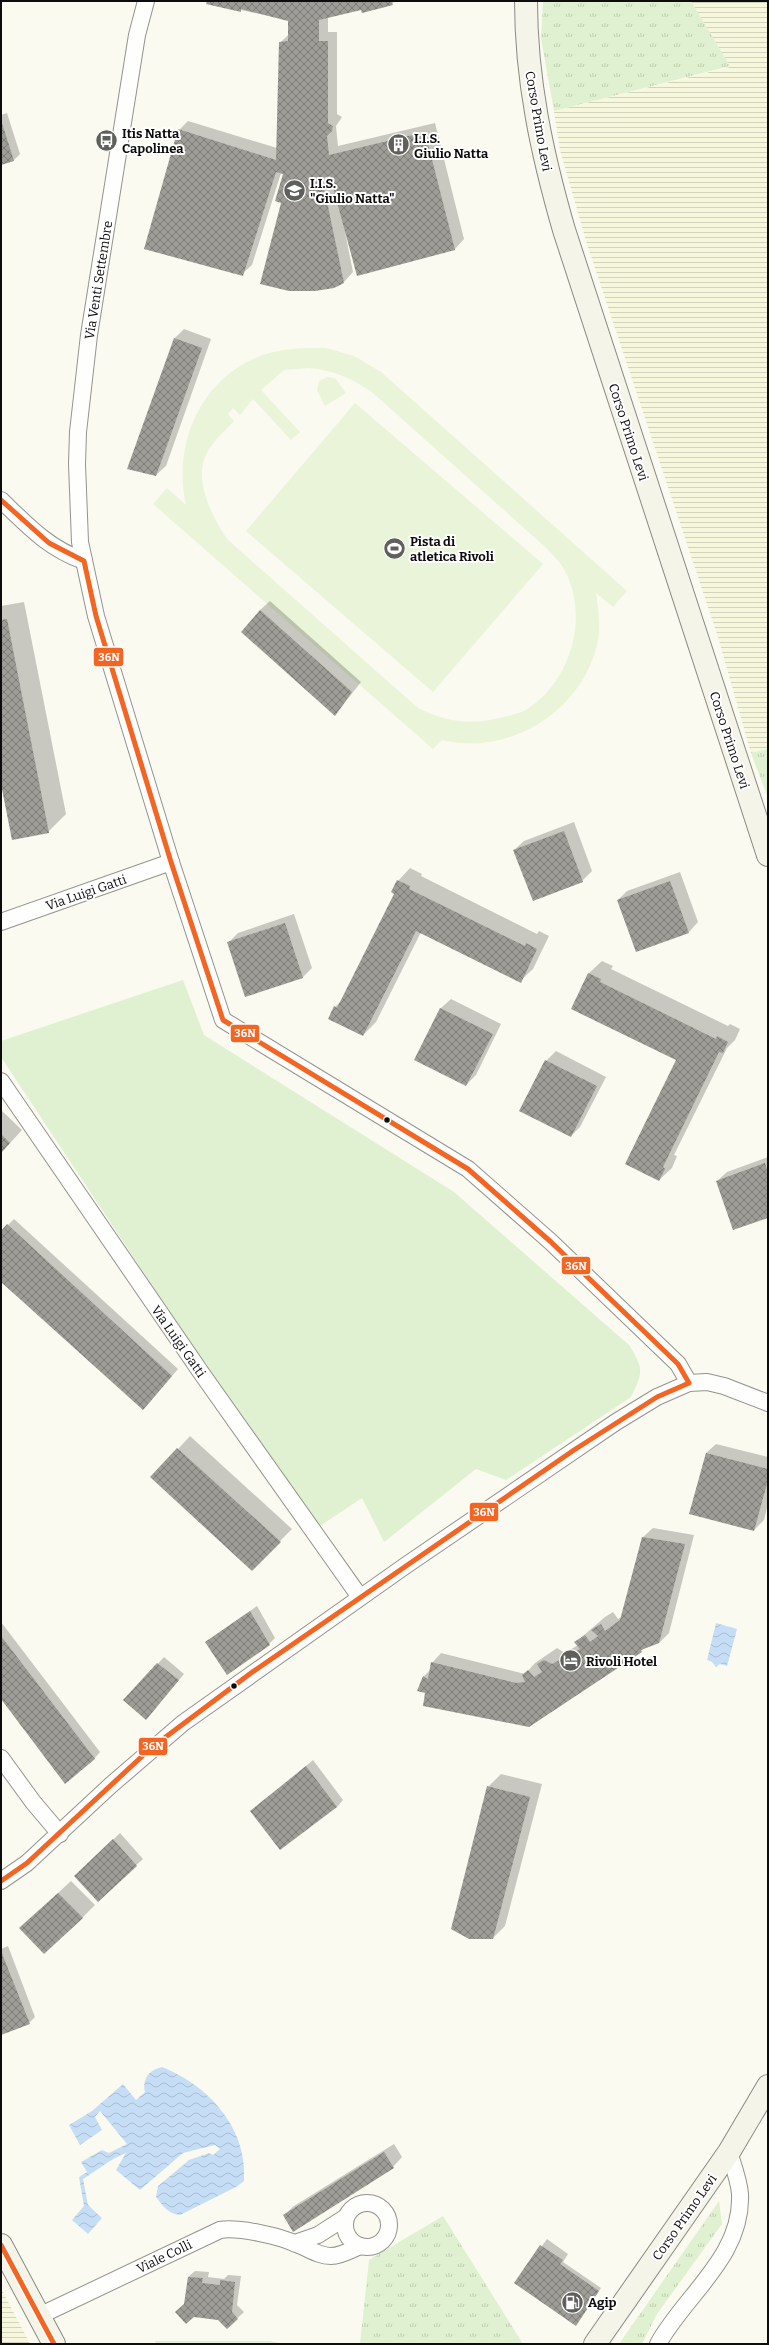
<svg xmlns="http://www.w3.org/2000/svg" width="769" height="2345" viewBox="0 0 769 2345" font-family="Bitter,serif">
	<style>
		.farmland { fill: url(#farmland-rules) }
		.grass { fill: url(#grass-tufts) }
		.park { fill: #dff1d0 }
		.pitch { fill: #eaf4d9; fill-rule: evenodd }
		.water { fill: url(#water-waves) }
		.shadow { fill: #0003 }
		.building { fill: url(#building-cross-hatch) }
		.lines { fill: none; stroke-linecap: round; stroke-linejoin: round }
		.street-casing { stroke: #93938f; stroke-width: 18 }
		.secondary-casing { stroke: #8a8a85; stroke-width: 24 }
		.street { stroke: #fefefd; stroke-width: 16 }
		.secondary { stroke: #f4f4e8; stroke-width: 22 }
		.bus-1-casing { stroke: #fff; stroke-width: 8 }
		.bus-1 { stroke: #f26522; stroke-width: 5 }
		.bus-dot { fill: #0c0c0c; stroke: #fff; stroke-width: 1.5 }
		.labels { text-anchor: middle; stroke-width: 4; stroke-linejoin: round; paint-order: stroke }
		.street-label { font-size: 13px; fill: #0c0c0c; stroke: #fff }
		.poi-label { font-size: 13px; font-weight: bold; fill: #0c0c0c; stroke: #fff; text-anchor: start }
		.line-badge { stroke: #fff; stroke-width: 1.5 }
		.badge-label { font-size: 11px; text-anchor: middle; font-weight: bold; fill: #fff }
	</style>
	<defs>
		<pattern id="farmland-rules" width="6" height="5" patternUnits="userSpaceOnUse"><rect width="6" height="5" fill="#f6f7dc"/><path d="M0 2.5h6" fill="none" stroke="#d2d3bc"/></pattern>
		<pattern id="grass-tufts" width="24" height="20" patternUnits="userSpaceOnUse"><rect width="24" height="20" fill="#dff1d0"/><path d="M3 7l-1-3M5 7V3M7 7l1-3M15 17l-1-3M17 17v-4M19 17l1-3" fill="none" stroke="#becdb1"/></pattern>
		<pattern id="water-waves" width="16" height="10" patternUnits="userSpaceOnUse"><rect width="16" height="10" fill="#c6def5"/><path d="M0 5q4-4 8 0t8 0" fill="none" stroke="#a9bdd1"/></pattern>
		<pattern id="building-cross-hatch" width="8" height="8" patternUnits="userSpaceOnUse"><rect width="8" height="8" fill="#9d9c96"/><path d="M0 0l8 8M0 8l8-8" fill="none" stroke="#7e7e79"/></pattern>
	</defs>
	<rect width="100%" height="100%" fill="#fafaf0"/>
	<g class="farmland">
		<path d="M691 1H768V749L751 753 718 637 587 244 560 150 554 111 730 67Z"/>
		<path d="M1 2288 30 2344H1Z"/>
	</g>
	<g class="grass">
		<path d="M543 1H691L730 66 554 111 541 38Z"/>
		<path d="M768 749V798L751 753Z"/>
		<path d="M719 2201 722 2224 657 2314 642 2344H619Z"/>
		<path d="M443 2216 523 2344H360L369 2260Z"/>
		<path d="M155 2341H270L284 2344H156Z"/>
	</g>
	<path class="park" d="M183 980 204 1035 454 1192 629 1345C644 1369 643 1372 631 1397L506 1480 476 1469 384 1542 362 1498 314 1530 1 1057V1041Z"/>
	<g class="pitch">
		<path d="M326 348 354 356 381 372 627 591 613 607 596 593C598 609 601 625 598 641 583 711 511 756 442 740L433 749 153 504 167 488 186 505C172 444 201 377 263 355 283 348 305 348 326 348ZM309 368C333 370 354 379 373 393L543 545C551 553 561 562 566 573 589 619 570 683 526 710 518 714 508 716 500 718 469 725 446 722 418 708L227 539C213 518 192 479 207 453 213 441 225 431 234 421L228 414 233 408 240 415 253 399 291 440 300 432 261 390 284 370Z"/>
		<path d="M327 377 335 378 346 393 325 406 317 390 319 381Z"/>
		<path d="M355 403 543 564 433 692 246 531Z"/>
	</g>
	<g class="water">
		<path d="M716 1623 737 1629 727 1666 720 1664 716 1667 712 1662 707 1660Z"/>
		<path d="M162 2067C208 2085 248 2128 244 2181L236 2187 180 2215C168 2214 163 2206 156 2197L158 2186 189 2160 209 2153 213 2155 220 2149 215 2145 183 2153 140 2190 116 2170 126 2153C110 2159 98 2170 83 2179L88 2205 102 2218 88 2234 72 2220 84 2206 79 2177 87 2172 81 2162 102 2150 109 2153 127 2144 100 2111 95 2117 102 2130 80 2145 69 2125 92 2111 123 2084 136 2100 145 2092C142 2079 149 2070 162 2067Z"/>
	</g>
	<g class="shadow">
		<path d="M208 1H395L392 4 361 9 328 17V32H337V114L342 117 336 126 338 146 435 123 464 239 455 249 358 274 346 232H345L353 272 344 282 283 202 284 173H281L252 265 242 274 179 130 188 121 277 148 280 43 289 34V20L207 3Z"/>
		<path d="M7 113 20 154 14 160 1 164V115Z"/>
		<path d="M184 329 211 339 166 466 156 475 175 338Z"/>
		<path d="M270 601 361 682 335 715 260 610Z"/>
		<path d="M24 602 66 814 48 832 1 779V606Z"/>
		<path d="M574 822 592 871 582 881 514 850 524 841Z"/>
		<path d="M410 868 422 874 421 876 537 934 539 931 549 936 533 969 520 981 421 932 376 1022 363 1035 335 1007 342 1000 395 893 398 881Z"/>
		<path d="M680 872 698 922 689 932 636 951 618 900 627 891Z"/>
		<path d="M294 914 312 968 303 977 228 943 238 933Z"/>
		<path d="M602 961 613 966 611 969 728 1026 730 1024 740 1029 735 1040 727 1048 674 1155 677 1156 672 1168 659 1180 677 1059 572 1008 589 973Z"/>
		<path d="M451 999 501 1024 476 1075 466 1085 416 1060 441 1008Z"/>
		<path d="M556 1051 606 1077 580 1127 571 1136 546 1061Z"/>
		<path d="M1 1110 22 1130 1 1153Z"/>
		<path d="M768 1157V1217L717 1181 727 1172Z"/>
		<path d="M14 1219 178 1369 149 1403 1 1280V1232Z"/>
		<path d="M190 1436 292 1529 264 1557 178 1449Z"/>
		<path d="M716 1444 768 1457V1504L764 1520 754 1530 690 1513 706 1453Z"/>
		<path d="M653 1528 694 1535 669 1633 659 1643 645 1648 529 1726 426 1692 423 1677 430 1670 432 1663 441 1653 525 1674 535 1663 557 1648 565 1653 578 1645 576 1642 605 1617 613 1612 618 1619 623 1616 643 1537Z"/>
		<path d="M257 1606 275 1638 269 1644 206 1642Z"/>
		<path d="M1 1622 100 1752 94 1759 1 1697Z"/>
		<path d="M164 1657 184 1674 152 1712 125 1700Z"/>
		<path d="M313 1760 343 1800 337 1807 252 1811Z"/>
		<path d="M501 1774 542 1784 505 1926 493 1938 488 1787Z"/>
		<path d="M120 1833 143 1859 98 1901 76 1876Z"/>
		<path d="M71 1881 95 1905 82 1918 20 1928Z"/>
		<path d="M8 1946 35 2017 29 2023 1 2034V1949Z"/>
		<path d="M394 2144 402 2157 393 2167 284 2215 294 2206Z"/>
		<path d="M547 2239 568 2254 563 2262 601 2288 578 2321 515 2283Z"/>
		<path d="M195 2271 209 2272 208 2277 224 2279 228 2275 241 2276 237 2305 244 2312 227 2328 219 2319 185 2304 188 2277Z"/>
	</g>
	<g class="building">
		<path d="M207 1H391L393 5 362 13 361 10 319 20V41H328V123L333 126 332 131 327 136 329 155 425 132 455 250 357 276 330 176 322 178 344 283 334 288 315 291H289L260 284 281 203 275 201 283 174 276 172 243 276 144 249 178 129 276 160 279 42 288 41V21L241 9V12L206 4Z"/>
		<path d="M1 120 14 161 1 165Z"/>
		<path d="M174 338 202 348 156 476 127 469Z"/>
		<path d="M260 610 352 692 335 716 241 632Z"/>
		<path d="M7 619 49 833 12 840 1 784V620Z"/>
		<path d="M564 831 583 882 533 901 513 850Z"/>
		<path d="M397 880 410 886 409 889 525 946 526 943 537 949 521 983 416 931 363 1036 328 1019 334 1006 337 1008 394 894 391 892Z"/>
		<path d="M670 881 689 933 636 952 617 900Z"/>
		<path d="M285 923 303 978 245 997 227 942Z"/>
		<path d="M588 973 601 979 600 982 716 1039 717 1036 728 1042 723 1053 719 1052 663 1167 665 1169 659 1181 625 1164 676 1060 571 1009Z"/>
		<path d="M440 1008 493 1034 466 1086 414 1060Z"/>
		<path d="M545 1060 597 1086 571 1137 519 1111Z"/>
		<path d="M1 1134 10 1143 1 1153Z"/>
		<path d="M765 1163 768 1173V1218L733 1230 716 1181Z"/>
		<path d="M7 1224 172 1376 143 1410 1 1282V1231Z"/>
		<path d="M177 1448 281 1542 252 1571 150 1477Z"/>
		<path d="M706 1453 768 1469V1480L754 1531 689 1514Z"/>
		<path d="M642 1537 685 1544 659 1643 641 1650 642 1652 529 1727 423 1706 425 1693 417 1691 423 1676 428 1679 431 1662 516 1683 525 1682 522 1675 528 1670 534 1677 542 1672 537 1664 544 1660 552 1664 580 1649 574 1642 585 1635 590 1642 598 1636 591 1630 601 1624 605 1631 620 1620Z"/>
		<path d="M250 1611 270 1645 227 1675 205 1642Z"/>
		<path d="M1 1636 95 1759 65 1784 1 1699Z"/>
		<path d="M157 1663 179 1680 146 1720 123 1700Z"/>
		<path d="M306 1766 337 1807 280 1850 250 1811Z"/>
		<path d="M487 1786 530 1797 493 1939H469L451 1929Z"/>
		<path d="M113 1839 137 1866 98 1902 74 1876Z"/>
		<path d="M58 1893 83 1918 44 1954 19 1928Z"/>
		<path d="M1 1951 30 2024 1 2035Z"/>
		<path d="M384 2152 394 2168 293 2232 283 2215Z"/>
		<path d="M540 2245 563 2260 560 2264 599 2291 576 2326 514 2283Z"/>
		<path d="M188 2277 203 2278 202 2283 220 2285V2280L235 2282 232 2312 238 2319 227 2329 218 2320 194 2317 186 2324 175 2312 184 2304Z"/>
	</g>
	<g class="lines">
		<defs>
			<g id="street">
				<path d="M146 1 137 35 89 335 78 432 77 464 80 542 96 616 171 862 223 1020 468 1169 551 1242 678 1364 689 1383"/>
				<path d="M1 500C28 526 48 548 84 561"/>
				<path d="M1 922 171 862"/>
				<path d="M1 1081 202 1374 360 1597"/>
				<path d="M1 1758 33 1802 60 1834"/>
				<path d="M1 1881 27 1863 111 1785 183 1723 405 1566 616 1422 657 1397 689 1383 707 1382 724 1386 768 1403"/>
				<circle cx="367" cy="2225" r="22"/>
				<path d="M295 2243 318 2235 346 2217"/>
				<path d="M39 2316 220 2230C238 2227 280 2236 296 2244 308 2248 318 2256 331 2256 341 2256 351 2250 360 2246"/>
				<path d="M658 2344C685 2295 743 2256 740 2194 739 2180 733 2165 729 2152"/>
			</g>
			<g id="secondary">
				<path d="M526 1C526 80 542 154 564 230L768 855"/>
				<path d="M1 2245 54 2344"/>
				<path d="M595 2344 729 2152 768 2086"/>
			</g>
		</defs>
		<use href="#street" class="street-casing"/>
		<use href="#secondary" class="secondary-casing"/>
		<use href="#street" class="street"/>
		<use href="#secondary" class="secondary"/>
		<defs>
			<g id="bus-1">
				<path d="M1 500 49 543 84 561 96 616 171 862 223 1020 468 1169 551 1242 678 1364 689 1383 657 1397 574 1450 251 1673 151 1748 27 1863 1 1881"/>
				<path d="M1 2245 54 2344"/>
			</g>
		</defs>
		<use href="#bus-1" class="bus-1-casing"/>
		<use href="#bus-1" class="bus-1"/>
	</g>
	<defs>
		<symbol id="bus-disc" viewBox="-11 -11 22 22"><circle r="9.5" fill="#5f5f5c" stroke="#fff"/><path d="M-5-6H5V4H4V6H2V4H-2V6H-4V4H-5ZM-3.5-4V0h7V-4ZM-3.5 1.2v1.5H-2V1.2ZM2 1.2v1.5H3.5V1.2Z" fill="#fff"/></symbol>
		<symbol id="building-disc" viewBox="-11 -11 22 22"><circle r="9.5" fill="#5f5f5c" stroke="#fff"/><path d="M-4-6H4V6H1V3H-1V6H-4ZM-2.5-4.3h1.7v1.8h-1.7ZM.8-4.3h1.7v1.8H.8ZM-2.5-1h1.7V.8h-1.7ZM.8-1h1.7V.8H.8Z" fill="#fff"/></symbol>
		<symbol id="school-disc" viewBox="-11 -11 22 22"><circle r="9.5" fill="#5f5f5c" stroke="#fff"/><path d="M0-5L7-2L0 1L-7-2ZM-4 1L0 2.5L4 1V4Q0 6-4 4Z" fill="#fff"/></symbol>
		<symbol id="stadium-disc" viewBox="-11 -11 22 22"><circle r="9.5" fill="#5f5f5c" stroke="#fff"/><path d="M0-5a6.5 5 0 1 0 0 10a6.5 5 0 1 0 0-10ZM-3.5-1.8h7v3.6h-7Z" fill="#fff"/></symbol>
		<symbol id="hotel-disc" viewBox="-11 -11 22 22"><circle r="9.5" fill="#5f5f5c" stroke="#fff"/><path d="M-6-4.5h1.5V1H6V5H4.5V3h-9V5H-6ZM-4 0a1.8 1.8 0 1 1 3.6 0ZM.5 0V-2.5h3Q6-2.5 6 0Z" fill="#fff"/></symbol>
		<symbol id="fuel-disc" viewBox="-11 -11 22 22"><circle r="9.5" fill="#5f5f5c" stroke="#fff"/><path d="M-5.5-6h7V0h2V4h1.3V-2.5L3-4.5l.8-.8L6-3V5H2.5V1h-1V6h-7ZM-4.2-4.7v3.2H.2V-4.7Z" fill="#fff"/></symbol>
	</defs>
	<g fill-rule="evenodd">
		<use href="#bus-disc" x="94" y="128" width="25" height="25"/>
		<use href="#building-disc" x="386" y="132" width="25" height="25"/>
		<use href="#school-disc" x="282" y="178" width="25" height="25"/>
		<use href="#stadium-disc" x="382" y="536" width="25" height="25"/>
		<use href="#hotel-disc" x="558" y="1648" width="25" height="25"/>
		<use href="#fuel-disc" x="560" y="2290" width="25" height="25"/>
	</g>
	<g class="bus-dot">
		<circle cx="387" cy="1120" r="3.5"/>
		<circle cx="234" cy="1686" r="3.5"/>
	</g>
	<g class="labels">
		<g class="street-label">
			<text transform="translate(539 121) rotate(80)" y="5">Corso Primo Levi</text>
			<text transform="translate(98 280) rotate(-81)" y="5">Via Venti Settembre</text>
			<text transform="translate(629 432) rotate(72)" y="5">Corso Primo Levi</text>
			<text transform="translate(730 740) rotate(72)" y="5">Corso Primo Levi</text>
			<text transform="translate(86 892) rotate(-19)" y="5">Via Luigi Gatti</text>
			<text transform="translate(179 1341) rotate(55)" y="5">Via Luigi Gatti</text>
			<text transform="translate(684 2217) rotate(-55)" y="5">Corso Primo Levi</text>
			<text transform="translate(164 2256) rotate(-26)" y="5">Viale Colli</text>
		</g>
		<g class="poi-label">
			<text x="122" y="138">Itis Natta<tspan x="122" dy="15">Capolinea</tspan></text>
			<text x="414" y="143">I.I.S.<tspan x="414" dy="15">Giulio Natta</tspan></text>
			<text x="310" y="188">I.I.S.<tspan x="310" dy="15">"Giulio Natta"</tspan></text>
			<text x="410" y="546">Pista di<tspan x="410" dy="15">atletica Rivoli</tspan></text>
			<text x="586" y="1666">Rivoli Hotel</text>
			<text x="588" y="2307">Agip</text>
		</g>
	</g>
	<g class="line-badge">
		<rect x="93" y="647" width="31" height="20" rx="4" fill="#f26522"/>
		<rect x="230" y="1024" width="30" height="19" rx="4" fill="#f26522"/>
		<rect x="561" y="1256" width="30" height="19" rx="4" fill="#f26522"/>
		<rect x="469" y="1502" width="30" height="20" rx="4" fill="#f26522"/>
		<rect x="138" y="1737" width="30" height="19" rx="4" fill="#f26522"/>
	</g>
	<g class="badge-label">
		<text x="109" y="661">36N</text>
		<text x="245" y="1037">36N</text>
		<text x="576" y="1270">36N</text>
		<text x="484" y="1516">36N</text>
		<text x="153" y="1750">36N</text>
	</g>
	<rect width="769" height="2345" fill="none" stroke="#0c0c0c" stroke-width="4"/>
</svg>
